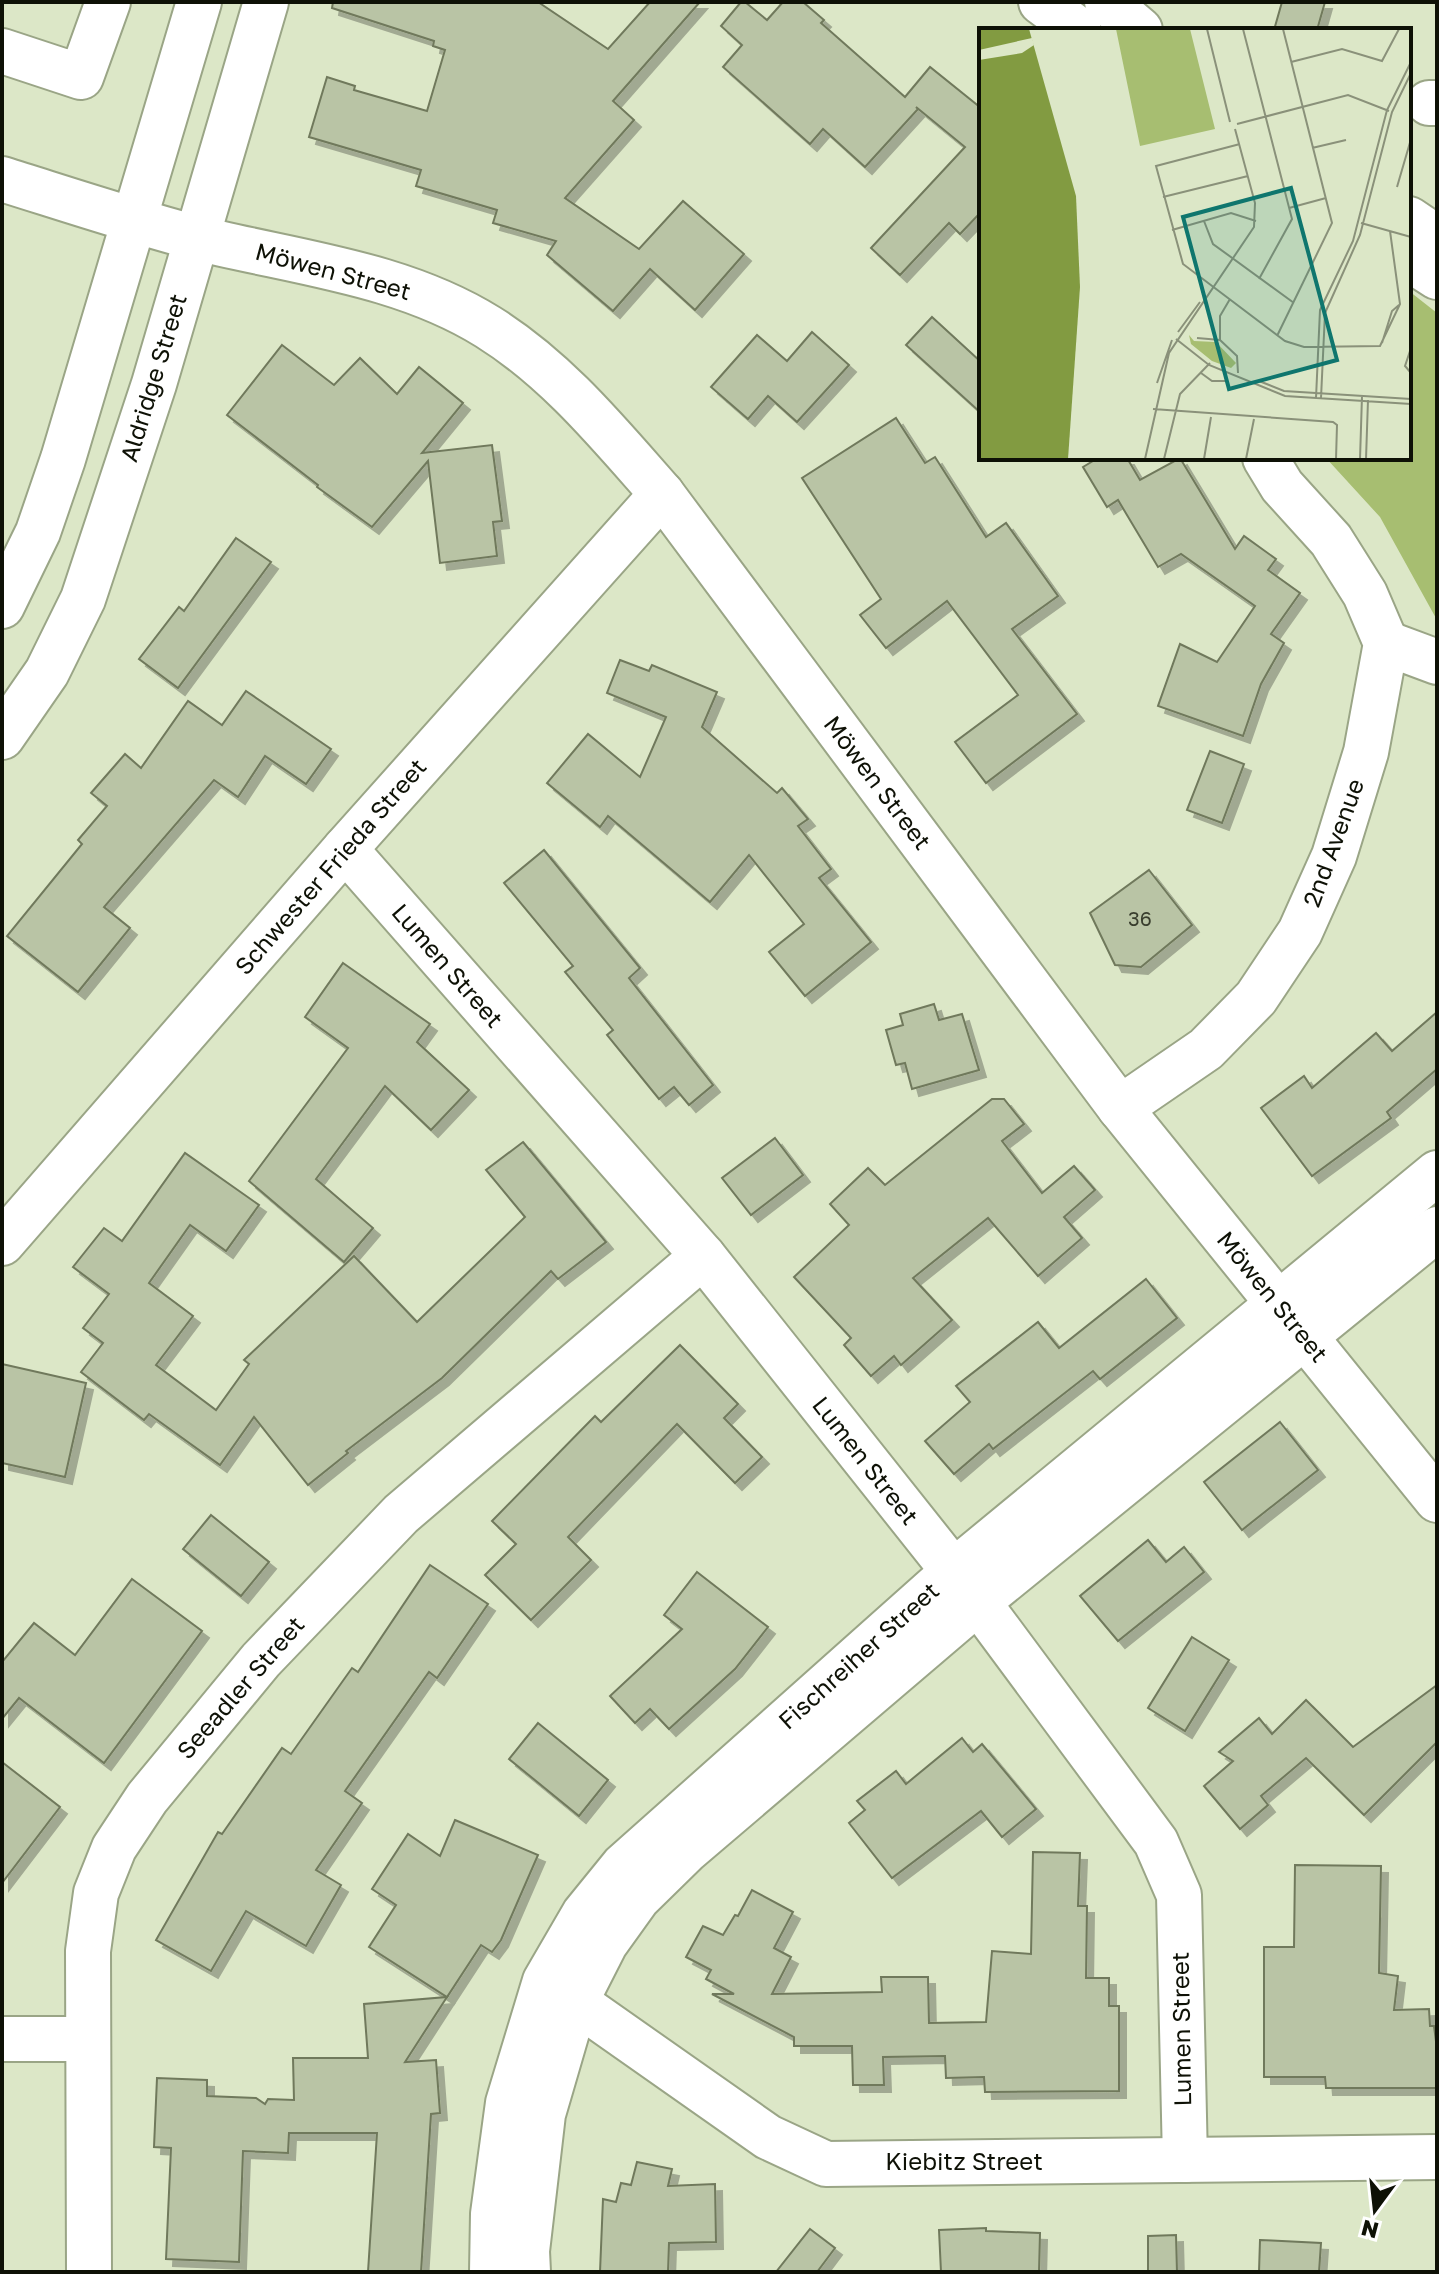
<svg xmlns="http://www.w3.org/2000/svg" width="1439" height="2274" viewBox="0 0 1439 2274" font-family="'Golos Text',sans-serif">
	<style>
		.green { fill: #a7be71 }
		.building { fill: #b9c4a5; stroke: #70795c; stroke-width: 2; filter: url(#shadow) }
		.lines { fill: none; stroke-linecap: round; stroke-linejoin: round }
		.minor-casing { stroke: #9aa586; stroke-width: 48 }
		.minor { stroke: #fff; stroke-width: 44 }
		.labels { text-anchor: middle; stroke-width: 6; stroke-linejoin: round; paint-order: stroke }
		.number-label { font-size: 20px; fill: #393e2e }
		.street-label { font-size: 24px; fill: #0e1106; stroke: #fff }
		.inset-road { fill: none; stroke: #8a917a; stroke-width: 2 }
		.view { fill: #0f766e; fill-opacity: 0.15; stroke: #0f766e; stroke-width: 4 }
		.inset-edge { fill: none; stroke: #0e1106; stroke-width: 4 }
	</style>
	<defs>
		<filter id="shadow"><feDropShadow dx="7" dy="7" stdDeviation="0" flood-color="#0004"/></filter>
	</defs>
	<rect width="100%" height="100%" fill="#dce7c7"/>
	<path class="green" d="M1409 291 1437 313V620L1380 517 1326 458H1409Z"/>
	<g class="building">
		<path d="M333 2H538L608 49 650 2H700L613 101 634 120 565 198 639 249 683 201 744 254 695 310 650 269 613 311 547 255 556 241 493 223 497 210 416 186 421 170 309 137 327 77 355 86 354 90 427 111 445 50 433 46 434 41 332 8Z"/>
		<path d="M741 2H745L767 20 783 2H803L824 20 821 23 905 97 930 67 981 108V212L960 234 949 223 900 275 871 248 965 147 916 107 918 109 865 167 823 129 810 144 723 67 742 45 721 26Z"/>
		<path d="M1282 2H1325L1317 30H1274Z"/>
		<path d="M932 317 981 362V413L906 345Z"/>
		<path d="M812 332 849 365 797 422 768 396 748 419 711 387 757 335 787 361Z"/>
		<path d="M282 345 334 385 360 358 397 394 419 367 463 403 422 453 492 445 502 521 493 522 497 556 440 563 428 461 372 527 317 487 318 485 227 415Z"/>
		<path d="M896 418 925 463 935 457 986 537 1006 523 1058 596 1012 629 1077 714 986 783 955 742 1018 695 947 601 886 648 860 615 881 599 802 478Z"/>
		<path d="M1098 458H1127L1140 480 1180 458 1235 549 1244 536 1276 559 1268 570 1300 593 1271 634 1284 643 1261 684 1243 736 1158 706 1180 644 1217 662 1255 606 1181 554 1158 567 1118 500 1107 507 1083 467Z"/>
		<path d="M236 538 271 562 178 688 139 659 179 607 184 611Z"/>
		<path d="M620 660 649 671 652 665 717 692 702 727 777 793 782 788 808 819 798 826 831 869 819 878 871 942 805 996 769 952 804 924 749 855 710 902 608 816 600 827 547 783 588 734 640 777 666 717 607 693Z"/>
		<path d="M246 691 331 749 306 784 265 756 238 797 214 780 104 907 130 928 78 992 7 936 82 844 78 840 107 806 91 793 125 754 141 768 188 701 222 725Z"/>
		<path d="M1210 751 1244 764 1222 823 1187 810Z"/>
		<path d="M544 850 640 968 629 978 713 1085 689 1105 674 1087 659 1099 607 1035 613 1030 565 972 573 966 504 883Z"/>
		<path d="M1149 870 1192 925 1141 967 1115 965 1090 913Z"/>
		<path d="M343 963 430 1024 417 1042 469 1090 431 1130 385 1086 316 1179 373 1228 344 1262 249 1181 348 1048 305 1017Z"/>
		<path d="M934 1004 939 1020 962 1014 979 1070 912 1089 905 1063 896 1065 886 1030 903 1025 900 1014Z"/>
		<path d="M1437 1012V1069L1387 1112 1391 1118 1312 1176 1261 1108 1304 1076 1312 1088 1376 1033 1392 1051Z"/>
		<path d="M992 1099H1004L1024 1124 1002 1141 1042 1193 1074 1166 1095 1190 1064 1217 1082 1238 1038 1276 988 1218 913 1278 952 1320 901 1365 894 1356 871 1376 844 1345 851 1338 794 1277 849 1225 830 1204 868 1168 885 1185Z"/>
		<path d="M775 1138 803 1175 751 1215 722 1178Z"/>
		<path d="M523 1142 606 1242 558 1279 551 1271 442 1378 346 1451 348 1453 308 1485 254 1417 220 1465 149 1414 144 1420 81 1372 103 1343 83 1328 109 1294 73 1267 104 1228 122 1241 185 1153 259 1205 226 1251 190 1225 149 1283 193 1316 156 1365 216 1410 249 1364 244 1360 354 1256 417 1322 525 1217 486 1170Z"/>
		<path d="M1146 1279 1177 1318 1100 1379 1093 1371 993 1449 989 1444 954 1474 925 1441 970 1402 956 1386 1038 1322 1059 1348Z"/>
		<path d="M680 1345 738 1404 724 1418 762 1457 735 1483 677 1424 568 1537 591 1560 531 1620 485 1575 516 1544 492 1521 595 1416 601 1422Z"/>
		<path d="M2 1364 86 1383 65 1477 2 1463Z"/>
		<path d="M1280 1422 1318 1470 1242 1530 1204 1482Z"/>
		<path d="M211 1515 269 1562 241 1596 183 1549Z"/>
		<path d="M1148 1540 1166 1562 1184 1547 1204 1572 1118 1641 1080 1596Z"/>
		<path d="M430 1565 488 1604 437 1678 429 1672 345 1791 362 1803 316 1870 341 1885 306 1946 246 1911 211 1971 156 1940 218 1832 222 1834 282 1748 291 1754 352 1668 358 1672Z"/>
		<path d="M697 1572 768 1627 735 1669 669 1729 650 1709 635 1723 610 1696 682 1629 664 1615Z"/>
		<path d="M132 1579 202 1631 104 1763 19 1698 2 1719V1662L34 1623 75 1655Z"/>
		<path d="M1192 1637 1229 1660 1185 1731 1148 1708Z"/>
		<path d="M1437 1685V1742L1364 1815 1306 1758 1261 1796 1268 1805 1240 1829 1204 1786 1233 1761 1219 1752 1259 1718 1272 1734 1306 1700 1353 1747Z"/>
		<path d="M538 1723 608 1780 579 1816 509 1759Z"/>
		<path d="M962 1738 973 1752 982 1744 1036 1809 1002 1837 981 1811 892 1878 849 1823 865 1810 857 1801 896 1771 906 1784Z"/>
		<path d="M2 1762 60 1807 2 1883Z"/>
		<path d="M455 1820 538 1855 501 1940 492 1952 481 1945 447 1997 369 1947 396 1905 372 1889 408 1834 440 1856Z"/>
		<path d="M1033 1852 1080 1853 1078 1906H1087L1086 1978H1109V2006H1119V2091L985 2092 984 2077 946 2078 945 2056 883 2057 884 2085H853L852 2046H794V2037L712 1994H734L706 1979 711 1970 686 1957 703 1926 723 1935 735 1915 738 1916 752 1890 793 1912 774 1948 791 1957 772 1994 882 1992 881 1977H928L929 2023 986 2022 992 1951 1031 1954Z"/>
		<path d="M1295 1865 1381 1866 1379 1973 1398 1976 1394 2010 1429 2009 1430 2026H1434L1437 2049V2088H1326L1325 2077H1264V1947H1294Z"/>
		<path d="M447 1997 405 2062 436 2060 440 2113 431 2114 421 2272H368L377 2133H289L288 2153 243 2151 239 2262 166 2259 171 2148 154 2147 157 2078 207 2080V2096L256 2098 265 2104 268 2099 294 2100 293 2058H368L364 2004Z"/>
		<path d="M637 2162 672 2169 668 2186 715 2184 716 2242 669 2243 668 2272H600L603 2199 616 2202 621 2183 631 2185Z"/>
		<path d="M986 2228V2231L1040 2233 1039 2272H941L939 2230Z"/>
		<path d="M810 2229 835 2248 817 2272H776Z"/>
		<path d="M1176 2235 1177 2272H1148V2236Z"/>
		<path d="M1260 2240 1321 2243 1319 2272H1259Z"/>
	</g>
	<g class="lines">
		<defs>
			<g id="minor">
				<path d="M1041 2 1079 30"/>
				<path d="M1107 2 1140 30"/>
				<path d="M2 51 81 77 108 2"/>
				<path d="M1429 103H1437"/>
				<path d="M2 179C66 199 129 220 193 237 291 262 400 272 488 327 557 370 609 434 662 494L1120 1108 1437 1500"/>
				<path d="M1409 219 1437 238"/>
				<path d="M1409 259 1437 277"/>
				<path d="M2 606 38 532 63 459 199 2"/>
				<path d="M1386 643 1437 662"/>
				<path d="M2 737 47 672 83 599 154 384 266 2"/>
				<path d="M345 849 703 1256 978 1602 1156 1842 1179 1895 1185 2160"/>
				<path d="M1120 1108 1206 1049 1256 998 1300 932 1334 856 1366 752 1386 643 1365 594 1331 540 1282 486 1265 458"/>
				<path d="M2 1243 345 849 662 494"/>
				<path d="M553 1986 768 2137 826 2164 1437 2157"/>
				<path d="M2 2039H88"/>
				<path d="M89 2272 88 1951 96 1893 114 1848 147 1798 261 1660 401 1514 703 1256"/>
				<path d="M492 2272 493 2214 508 2103 545 1981 584 1914 623 1866 953 1572 1437 1173"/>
				<path d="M528 2272 527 2251 543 2114 576 2001 605 1944 638 1898 686 1851 978 1602 1437 1229"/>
			</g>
		</defs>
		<use href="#minor" class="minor-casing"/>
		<use href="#minor" class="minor"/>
	</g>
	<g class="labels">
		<g class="number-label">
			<text x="1140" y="926">36</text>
		</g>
		<g class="street-label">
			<text transform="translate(333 272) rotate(15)" y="8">Möwen Street</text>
			<text transform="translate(154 378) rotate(-73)" y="8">Aldridge Street</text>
			<text transform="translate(877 783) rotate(53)" y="8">Möwen Street</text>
			<text transform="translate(1334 843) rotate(-70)" y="8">2nd Avenue</text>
			<text transform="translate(331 867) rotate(-49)" y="8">Schwester Frieda Street</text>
			<text transform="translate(447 966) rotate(49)" y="8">Lumen Street</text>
			<text transform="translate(1272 1297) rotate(51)" y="8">Möwen Street</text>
			<text transform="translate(865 1461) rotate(52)" y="8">Lumen Street</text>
			<text transform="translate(859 1656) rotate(-42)" y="8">Fischreiher Street</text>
			<text transform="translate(241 1688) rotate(-49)" y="8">Seeadler Street</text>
			<text transform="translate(1182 2029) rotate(-91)" y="8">Lumen Street</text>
			<text x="964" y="2170">Kiebitz Street</text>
		</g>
	</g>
	<g transform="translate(979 28)">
		<rect width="432" height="432" fill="#dce7c7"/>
		<path d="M137 1H211L236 101 161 118ZM210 307 215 313 237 314 257 335 252 340 233 333 212 316Z" fill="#a7be71"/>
		<path d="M0 1H50L97 168 101 259 89 431H0Z" fill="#829b41"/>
		<path d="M53 10 55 17 43 25 0 32V22Z" fill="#dce7c7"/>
		<path class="inset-road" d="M228 1 251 94M264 1 313 191 280 251M312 34 363 21 403 33 420 1M258 96 369 67 410 83M261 116 177 138 204 236 306 313 325 319 401 318 421 276 411 203M333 120 367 112M418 159 432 111M184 169 269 148M310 180 347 170M225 193 234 216 315 275M382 195 432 209M193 202 252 185 277 193M199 304 221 274M298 308 353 195 304 1M218 310 241 312 258 328 259 345M197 311 230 337 306 368 432 376M241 312V288L251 271M403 315 413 283 420 277M432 320 426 338 432 345M222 345 233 353H248M280 353 305 363 432 371M178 355 193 312M337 370 341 282 374 213 408 82 432 34M342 370 346 285 381 207 413 84 432 45M174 381 354 394 358 397 357 431M166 431 190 325 275 199 276 175 256 101M185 431 201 366 231 335M225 431 232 389M267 431 275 391M381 431 383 368M387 431 389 372"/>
		<path class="view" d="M312 160 358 332 250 361 204 189Z"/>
		<rect width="432" height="432" class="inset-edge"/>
	</g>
	<rect width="1439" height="2274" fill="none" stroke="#0e1106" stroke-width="8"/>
	<g transform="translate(1375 2210) rotate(195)" stroke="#ffffff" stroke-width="6" paint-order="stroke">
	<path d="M0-6L14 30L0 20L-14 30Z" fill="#0e1106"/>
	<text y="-12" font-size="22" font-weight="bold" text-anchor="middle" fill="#0e1106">N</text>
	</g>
</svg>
